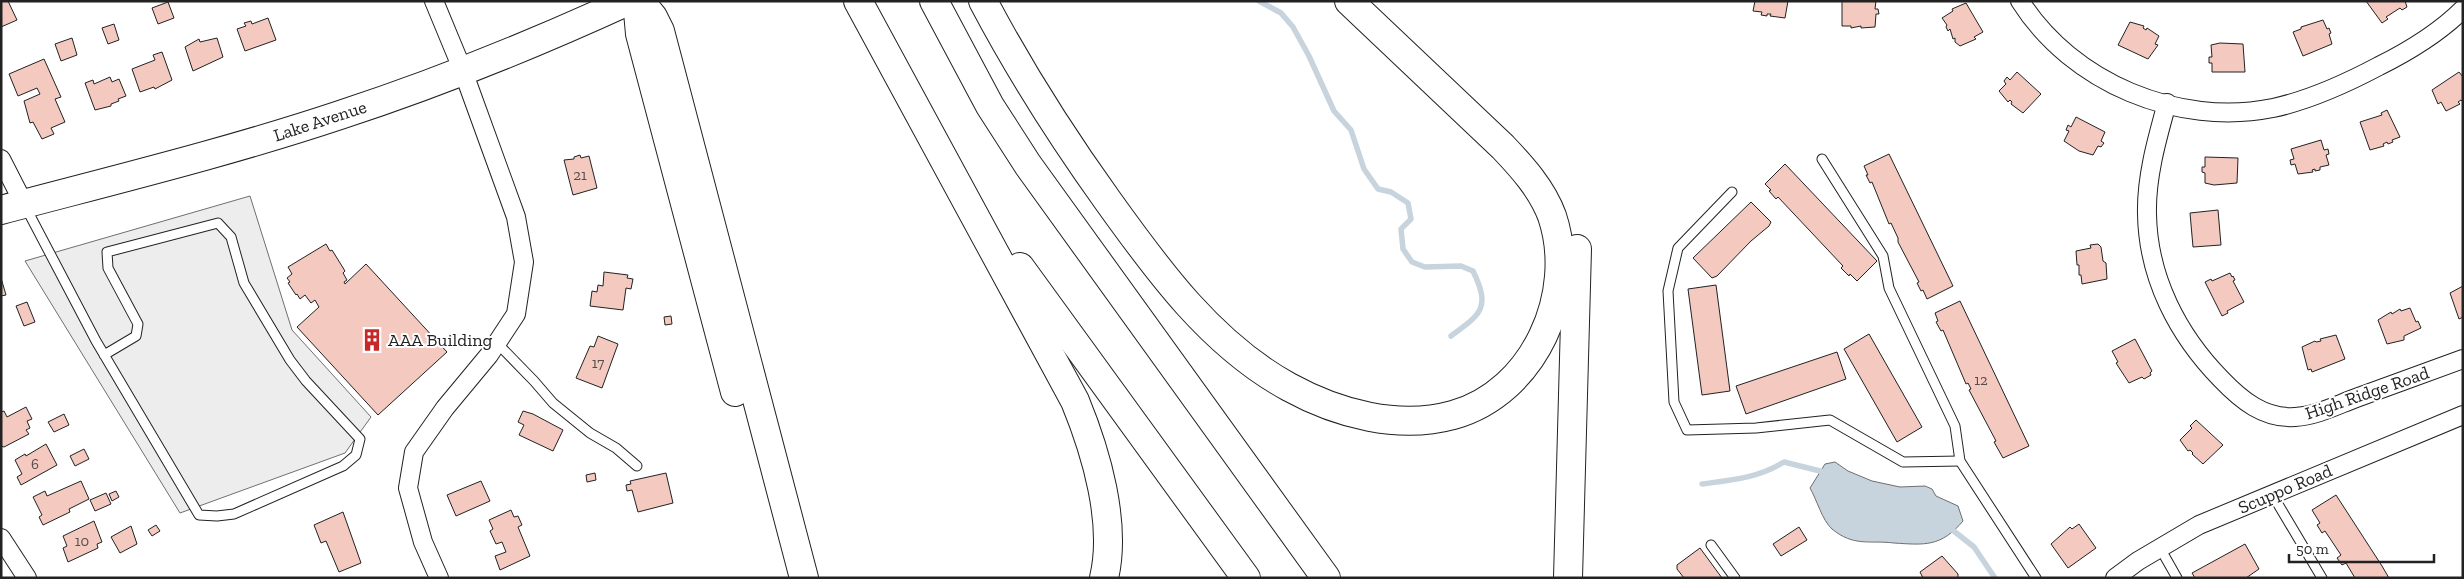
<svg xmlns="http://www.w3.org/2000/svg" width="2464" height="579" viewBox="0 0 2464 579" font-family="'Zilla Slab',serif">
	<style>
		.parking { fill: #ededed; stroke: #6f6f6f }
		.water { fill: #c7d3dd; stroke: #6f6f6f }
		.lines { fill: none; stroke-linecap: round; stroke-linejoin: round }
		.stream { stroke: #c7d3dd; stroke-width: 5.5 }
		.building { fill: #f3c9c0; stroke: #222 }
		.lane-casing { stroke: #222; stroke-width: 11 }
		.street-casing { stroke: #222; stroke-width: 20 }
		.primary-casing { stroke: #222; stroke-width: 30 }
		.highway-casing { stroke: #222; stroke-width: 30 }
		.lane { stroke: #fff; stroke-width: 9 }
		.street { stroke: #fff; stroke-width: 18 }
		.primary { stroke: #fff; stroke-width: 28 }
		.highway { stroke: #fff; stroke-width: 28 }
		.labels { text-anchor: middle; stroke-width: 4; stroke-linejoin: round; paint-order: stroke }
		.number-label { font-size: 15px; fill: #564c4a }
		.street-label { font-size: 18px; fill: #222; stroke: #fff }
		.poi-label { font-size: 18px; fill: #222; stroke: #fff; text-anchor: start }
	</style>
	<rect width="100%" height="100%" fill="#fff"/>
	<path class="parking" d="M250 196 292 330 371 417 345 453 180 513 25 261Z"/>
	<path class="water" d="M1835 462 1848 471 1872 481 1900 487 1925 486 1932 489 1936 496 1958 506 1963 521C1941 547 1925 545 1894 543 1869 540 1854 547 1832 529 1822 520 1817 500 1810 488L1825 464Z"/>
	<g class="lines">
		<g class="stream">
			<path d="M1259 1 1281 13 1293 27 1309 56 1334 111 1351 130 1364 169 1378 189 1391 192 1408 203 1411 219 1401 229 1403 249 1412 262 1425 267 1461 266 1473 271C1491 308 1481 314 1451 336"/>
			<path d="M1702 484C1732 480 1758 478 1784 462L1828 473"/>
			<path d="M1950 528 1974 547 1995 578"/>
		</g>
	</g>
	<g class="building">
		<path d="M1 1H8L17 20 1 27Z"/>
		<path d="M1755 1H1788L1785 18 1770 16 1771 14H1767V16L1761 15 1762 12 1753 11Z"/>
		<path d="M1842 1H1876L1875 9H1878L1879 14H1876L1875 27 1861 28V26L1851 28V26H1842Z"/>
		<path d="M2366 1H2405L2407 7 2402 10 2400 8 2386 17 2388 19 2382 23Z"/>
		<path d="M168 2 174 18 158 24 152 8Z"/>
		<path d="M1966 3 1983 32 1974 37 1976 39 1960 46 1955 42V38L1953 39 1950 29 1948 31 1946 27 1947 25 1942 18 1953 11 1952 9Z"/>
		<path d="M268 18 276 40 245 51 237 29 246 26 244 23 251 21 252 24Z"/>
		<path d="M2323 20 2327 29 2329 28 2331 33 2329 34 2332 44 2303 56 2293 32 2301 29V27Z"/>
		<path d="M2130 22 2144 26 2143 28 2146 30 2147 28 2159 36 2155 44 2158 45 2148 59 2118 45Z"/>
		<path d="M114 24 119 40 108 44 102 28Z"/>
		<path d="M72 38 77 55 61 61 55 44Z"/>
		<path d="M217 38 223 57 193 71 185 47 199 39 200 42Z"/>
		<path d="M2220 43 2243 44 2245 72H2212V63H2209V57H2212L2211 45Z"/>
		<path d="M162 52 172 80 155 89 154 87 140 92 132 69 155 60 153 55Z"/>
		<path d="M44 59 61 97 55 99 65 122 51 128 54 134 42 139 33 122 30 123 24 101 40 94 37 88 18 96 9 74Z"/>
		<path d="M2017 72 2041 94 2023 113 2011 104 2012 102 2010 100 2008 102 1999 91 2006 84 2004 81 2007 77 2010 80Z"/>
		<path d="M2459 72 2463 77V102L2461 100 2458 102 2460 104 2446 111 2441 102 2438 104 2432 90Z"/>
		<path d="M110 77 112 82 119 79 126 96 118 99 119 101 111 104V106L95 110 85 83 93 80 94 84Z"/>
		<path d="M2387 110 2400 137 2392 140 2393 142 2388 144 2387 142 2383 144 2384 146 2370 150 2360 122 2382 115 2381 113Z"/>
		<path d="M2076 117 2105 132 2101 141 2104 143 2101 147 2098 146 2093 155 2079 151 2064 141 2069 131 2066 130 2068 125 2071 127Z"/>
		<path d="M2321 140 2324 150 2328 149 2329 154 2326 155 2329 165 2320 167V170L2315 171V169L2312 170 2313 172 2298 174 2295 164 2291 165 2290 160 2294 159 2291 149Z"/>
		<path d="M1889 154 1953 286 1927 299 1923 290 1921 291 1917 283 1919 282 1898 242V238L1891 223 1889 224 1872 182 1870 183 1866 175H1868L1864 166Z"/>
		<path d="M580 155 581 158 589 156 597 188 573 195 564 160 574 159V157Z"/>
		<path d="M2205 157 2238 158 2237 183 2214 185 2205 183V173L2202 172V167H2205Z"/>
		<path d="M1785 164 1877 261 1857 281 1850 274 1849 276 1841 268 1843 266 1778 197 1776 199 1769 191 1771 190 1765 184Z"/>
		<path d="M1751 202 1771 222 1769 226 1751 241 1717 276 1712 278 1693 258Z"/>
		<path d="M2218 210 2221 245 2193 247 2190 213Z"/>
		<path d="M326 244 330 251 332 250 345 271 343 273 347 280 344 282 345 284 366 264 447 352 378 415 297 327 319 307 315 300 311 303 305 295 300 299 297 294 296 295 288 283 290 282 287 278 292 274 288 267Z"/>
		<path d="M2098 244 2101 247 2103 261 2106 263 2107 279 2082 284 2081 275H2079V265H2077L2076 251 2091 248 2090 245Z"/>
		<path d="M604 272 628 275 627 278 633 279 631 289 626 288 623 310 590 306 592 291 597 292 598 285 603 286Z"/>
		<path d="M2230 273 2232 277 2233 276 2235 280 2233 281 2244 302 2227 311 2228 313 2222 316 2205 282 2211 279 2212 281Z"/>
		<path d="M1 278 6 295 1 296Z"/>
		<path d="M1716 285 1730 391 1702 395 1688 289Z"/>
		<path d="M2463 286V317L2459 319 2450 293Z"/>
		<path d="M1960 301 2029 446 2003 458 1994 442 1996 441 1969 390 1971 389 1968 383 1966 384 1943 330 1941 331 1936 322 1938 321 1935 313Z"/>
		<path d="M27 302 35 322 24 326 16 306Z"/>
		<path d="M2410 308 2416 322 2418 321 2421 328 2404 336V340L2387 344 2378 320 2391 312 2392 314 2400 309 2401 311Z"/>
		<path d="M671 316 672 324 665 325 664 317Z"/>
		<path d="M1869 334 1922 427 1897 442 1844 349Z"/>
		<path d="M2336 335 2345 359 2312 372 2311 369 2308 370 2302 347 2315 341 2316 342 2321 341 2320 339Z"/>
		<path d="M598 336 618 344 602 388 576 378 590 346 594 347Z"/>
		<path d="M2135 339 2152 371 2150 373 2151 375 2144 379 2142 377 2129 383 2116 363 2118 362 2112 351Z"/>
		<path d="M1837 352 1846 379 1746 414 1736 386Z"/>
		<path d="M26 407 32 419 27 421 30 428 26 430 29 434 4 447 1 446V412L4 411 7 417Z"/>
		<path d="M523 411 533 414 563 430 553 451 519 435 524 425 518 422Z"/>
		<path d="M64 414 69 425 54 432 48 422Z"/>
		<path d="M2196 420 2223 445 2203 464 2192 454 2193 453 2190 450 2188 451 2180 440 2192 428 2190 426Z"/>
		<path d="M46 444 57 465 21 485 17 477 22 474 15 460 25 454 26 456Z"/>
		<path d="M84 449 89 459 75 466 70 456Z"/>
		<path d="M595 473 596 480 587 482 586 475Z"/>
		<path d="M666 473 673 503 638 512 632 490 627 491 626 485 631 484 630 481Z"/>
		<path d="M81 481 89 499 69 509 70 512 43 525 39 517 42 515 33 497 45 491 47 496Z"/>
		<path d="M481 481 490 501 456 516 447 495Z"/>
		<path d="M116 491 119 497 112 501 109 494Z"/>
		<path d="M106 493 111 504 95 511 90 500Z"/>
		<path d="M2336 495 2382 566 2389 578H2355L2346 563 2342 565 2337 558 2341 555 2325 531 2322 533 2317 525 2320 523 2312 510Z"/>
		<path d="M511 510 514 517 518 516 522 525 518 527 530 556 500 570 495 556 506 552 502 542 496 544 490 531 493 529 489 520Z"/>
		<path d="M343 512 361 563 339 572 326 541 321 543 314 525Z"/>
		<path d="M94 521 102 542 97 544 98 548 68 562 63 548 67 546 63 536Z"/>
		<path d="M2079 524 2096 548 2068 568 2051 544 2070 527 2072 529Z"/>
		<path d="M156 525 160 531 152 536 148 530Z"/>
		<path d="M131 526 137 544 120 553 111 537Z"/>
		<path d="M1799 527 1807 540 1781 556 1773 544Z"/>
		<path d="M2245 544 2259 569 2246 578H2195L2192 573Z"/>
		<path d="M1700 548 1722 578H1684L1677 569V565Z"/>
		<path d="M1942 556 1958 574V578H1923L1920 572Z"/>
	</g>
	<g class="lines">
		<defs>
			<g id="lane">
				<path d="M1822 159 1883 256 1889 288 1955 426 1960 461 2036 578"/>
				<path d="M1732 192 1678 248 1668 291 1674 402 1687 430 1756 428 1830 420 1903 462 1960 461"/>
				<path d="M25 206 96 341 199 515 217 516 234 514 343 466 356 455 360 439 306 381 290 360 244 283 231 237 218 223 107 252 108 268 138 324 136 336 104 355"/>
				<path d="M497 343 534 381 553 403 590 433 616 448 637 466"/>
				<path d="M2272 494 2322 578"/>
				<path d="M1711 545 1735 578"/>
				<path d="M2160 548 2177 578"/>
			</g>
			<g id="street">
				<path d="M434 1 463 71 516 217 524 262 516 314 489 355 445 408 414 452 408 488 423 542 439 578"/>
				<path d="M2020 1C2072 83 2178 127 2273 108 2310 100 2347 83 2379 66 2409 51 2439 33 2463 9"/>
				<path d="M2167 103C2157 139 2146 177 2147 214 2148 278 2178 335 2221 379 2241 400 2264 419 2295 417 2316 416 2337 405 2356 398 2392 385 2427 372 2463 359"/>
				<path d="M1 159 24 204"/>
				<path d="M1 538 27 578"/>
				<path d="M2115 578 2138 561 2199 525 2463 415"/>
			</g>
			<path id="primary" d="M1 210C114 180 229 152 340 115 438 83 534 44 628 1"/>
			<g id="highway">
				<path d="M637 1 640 34 735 392"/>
				<path d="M640 1 653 17 660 31 804 578"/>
				<path d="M858 1 1075 401C1096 452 1117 523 1104 578"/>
				<path d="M934 1 990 106 1028 165 1326 578"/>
				<path d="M983 1C1020 71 1062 137 1108 201 1158 271 1212 345 1289 387 1338 414 1399 430 1453 415 1535 392 1578 293 1552 216 1542 189 1522 167 1503 147L1349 1"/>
				<path d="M1020 267 1246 578"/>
				<path d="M1568 578 1577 249"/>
			</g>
		</defs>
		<use href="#lane" class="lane-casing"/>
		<use href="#street" class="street-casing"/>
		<use href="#primary" class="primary-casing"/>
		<use href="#highway" class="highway-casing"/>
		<use href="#lane" class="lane"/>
		<use href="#street" class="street"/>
		<use href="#primary" class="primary"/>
		<use href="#highway" class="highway"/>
	</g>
	<defs>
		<symbol id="building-bare" viewBox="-9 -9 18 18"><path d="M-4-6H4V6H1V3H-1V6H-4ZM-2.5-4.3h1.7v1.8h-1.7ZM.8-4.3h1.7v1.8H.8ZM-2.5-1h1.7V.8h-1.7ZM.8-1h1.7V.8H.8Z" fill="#c62828" stroke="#fff" stroke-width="2.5" paint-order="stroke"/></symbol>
	</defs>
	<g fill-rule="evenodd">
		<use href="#building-bare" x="356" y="324" width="32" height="32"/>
	</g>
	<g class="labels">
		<g class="number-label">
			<text x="580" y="180">21</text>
			<text x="598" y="368">17</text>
			<text x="1981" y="385">12</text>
			<text x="35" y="469">6</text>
			<text x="82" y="546">10</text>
		</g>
		<g class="street-label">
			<text transform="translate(320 121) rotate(-18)" y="6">Lake Avenue</text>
			<text transform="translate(2367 393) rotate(-19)" y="6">High Ridge Road</text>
			<text transform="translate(2285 489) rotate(-23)" y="6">Scuppo Road</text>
		</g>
		<g class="poi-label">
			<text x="388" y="346">AAA Building</text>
		</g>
	</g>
	<rect width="2464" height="579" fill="none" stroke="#222222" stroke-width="5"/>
	<path d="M2289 554v8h145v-8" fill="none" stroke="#222222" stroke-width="2.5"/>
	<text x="2296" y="554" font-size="15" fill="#222222" stroke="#ffffff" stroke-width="4" paint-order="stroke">50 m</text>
</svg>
